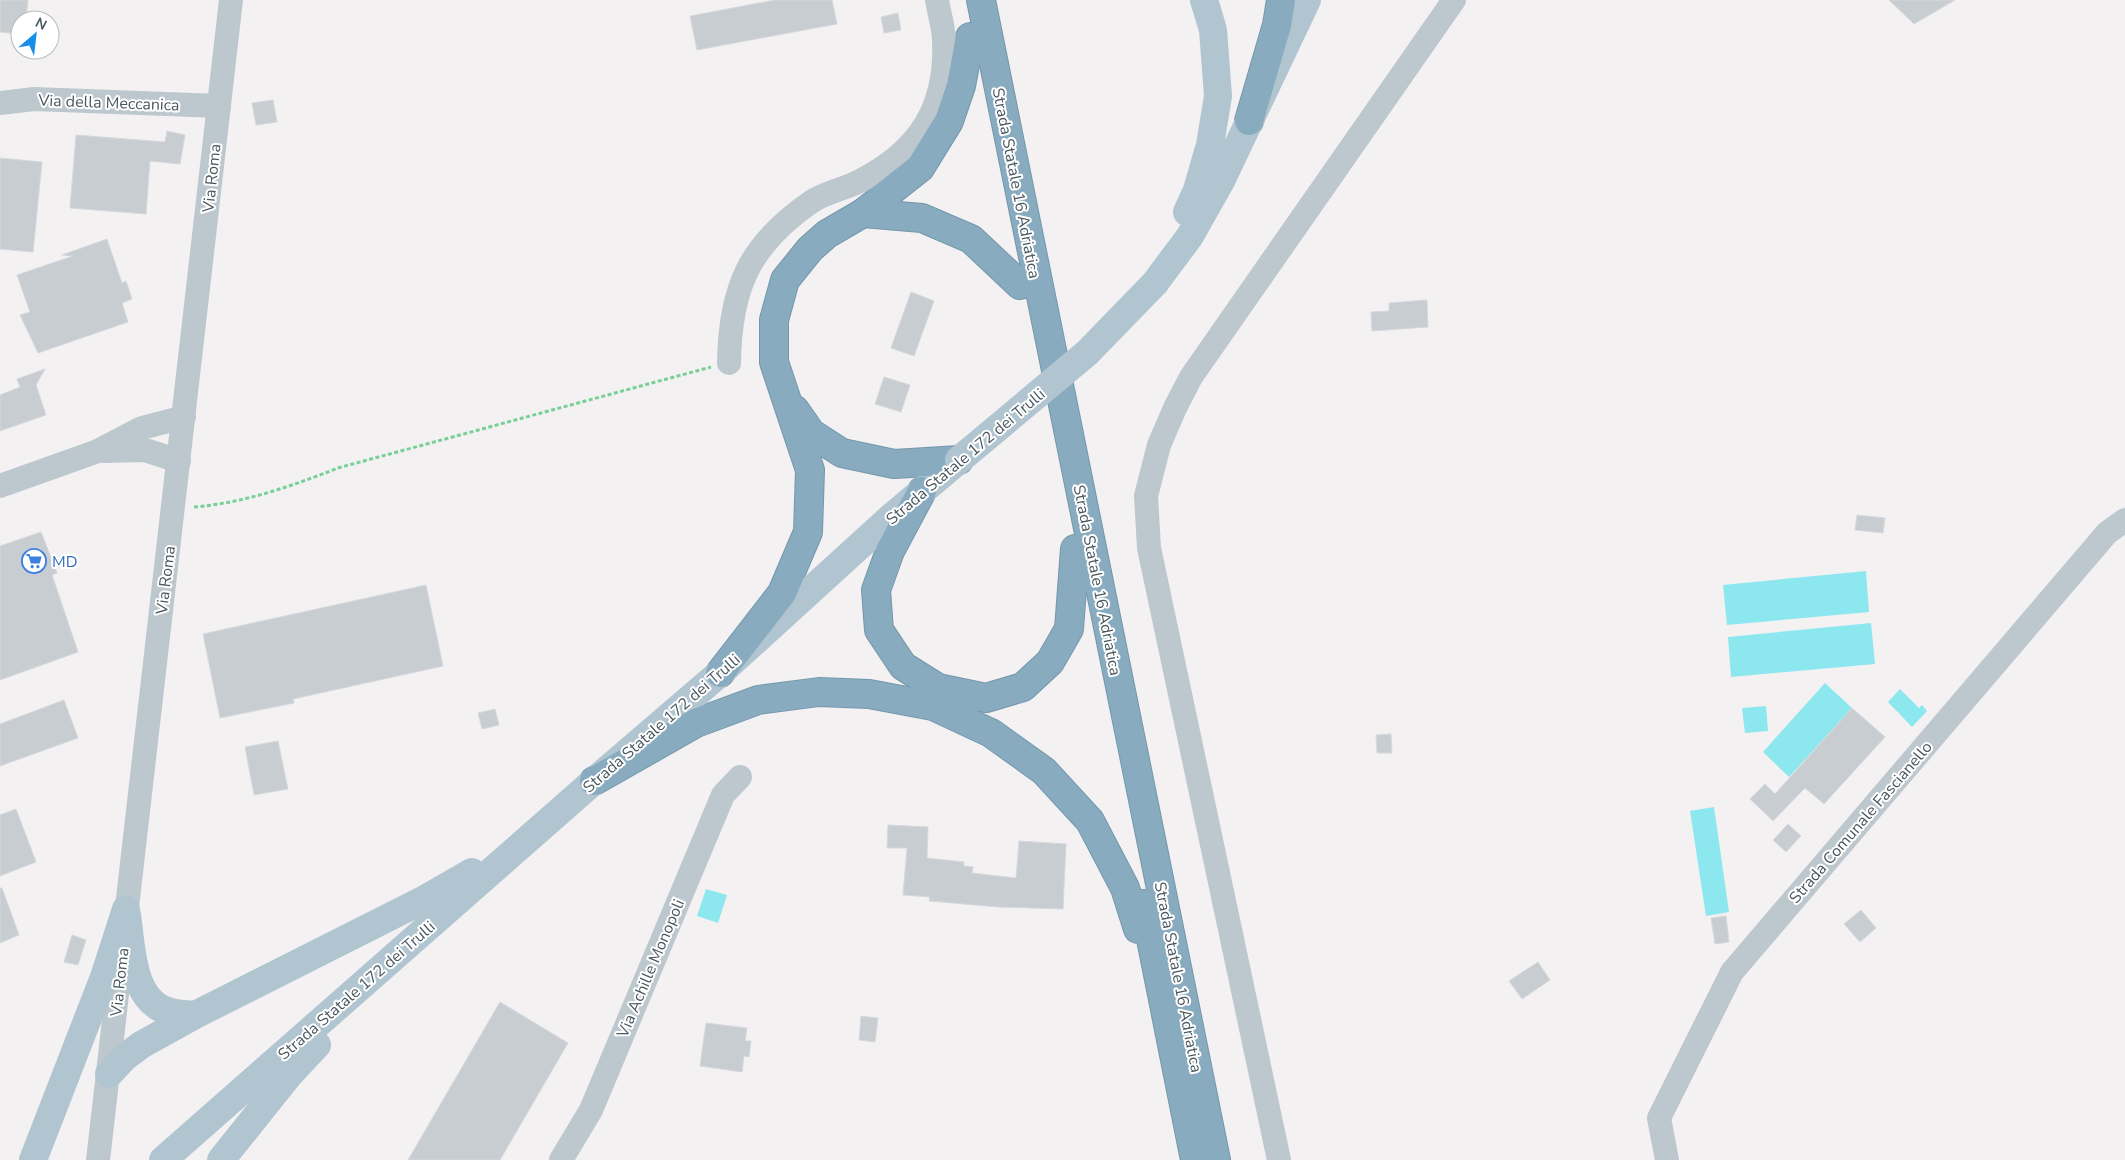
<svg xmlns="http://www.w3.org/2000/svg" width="2125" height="1160" viewBox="0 0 2125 1160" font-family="'Nunito Sans',sans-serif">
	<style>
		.water { fill: #8de7ee }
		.building { fill: #c8cdd1; stroke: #d5d9dd }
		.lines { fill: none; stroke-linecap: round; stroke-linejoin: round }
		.highway-casing { stroke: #7497ac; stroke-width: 30 }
		.path { stroke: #78cf98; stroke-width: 3; stroke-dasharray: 4 2.5; stroke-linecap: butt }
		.minor { stroke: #bdc8ce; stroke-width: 24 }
		.major { stroke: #b1c5d0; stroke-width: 28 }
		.highway { stroke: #89abc0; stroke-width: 28 }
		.major-bridge { stroke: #b1c5d0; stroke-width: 28 }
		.labels { text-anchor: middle; stroke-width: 4; stroke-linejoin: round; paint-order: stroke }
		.street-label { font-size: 16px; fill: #49585f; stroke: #fff }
		.shop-label { font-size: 16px; fill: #366cbe; stroke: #fff; text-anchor: start }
	</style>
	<rect width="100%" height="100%" fill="#f4f1f2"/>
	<g class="water">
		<path d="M1866 571 1869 612 1727 625 1723 585Z"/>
		<path d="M1871 623 1875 664 1731 677 1728 637Z"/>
		<path d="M1825 683 1852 708 1789 777 1763 752Z"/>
		<path d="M1900 689 1919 708 1922 705 1927 711 1912 727 1888 702Z"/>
		<path d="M1766 706 1768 731 1745 733 1742 708Z"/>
		<path d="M1714 807 1729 912 1706 916 1690 811Z"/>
		<path d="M706 889 727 895 718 923 697 916Z"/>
	</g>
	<g class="building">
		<path d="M0 0H28L26 20H20V34L0 32Z"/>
		<path d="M775 0H832L837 24 697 50 690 16Z"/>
		<path d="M1889 0H1955L1914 24Z"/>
		<path d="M898 13 901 30 884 33 881 17Z"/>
		<path d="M273 100 277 122 256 125 252 103Z"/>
		<path d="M167 131 185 135 180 164 150 161 146 214 70 208 76 135 165 142Z"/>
		<path d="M0 158 42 162 33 252 0 249Z"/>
		<path d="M107 239 122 283 126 281 132 299 122 303 128 322 38 353 20 315 30 312 17 275 73 256 62 255Z"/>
		<path d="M911 292 934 301 914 356 891 348Z"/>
		<path d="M1427 300 1428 327 1372 331 1371 312 1389 311V303Z"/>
		<path d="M45 369 36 385 46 415 0 431V395L20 387 17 379Z"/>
		<path d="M884 377 910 385 901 412 875 404Z"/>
		<path d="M1857 515 1885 518 1883 533 1855 530Z"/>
		<path d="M41 532 57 573 52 575 78 652 0 680V546Z"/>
		<path d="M426 585 443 666 293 699 294 703 220 718 203 634Z"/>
		<path d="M64 700 78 738 0 766V724Z"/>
		<path d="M1852 708 1885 737 1824 804 1805 788 1773 821 1750 799 1765 784 1775 794Z"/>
		<path d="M495 709 499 725 482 729 478 713Z"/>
		<path d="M1391 734 1392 753H1377L1376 735Z"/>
		<path d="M278 741 288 789 254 795 245 747Z"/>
		<path d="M16 809 36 862 0 876V815Z"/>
		<path d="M1788 824 1801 836 1786 852 1773 840Z"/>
		<path d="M888 825 928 827 927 858 964 862V866L973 867 972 873 1016 878 1019 841 1066 844 1063 909 999 907 929 901 930 897 903 895 907 848H887Z"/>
		<path d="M0 888H2L19 935 0 943Z"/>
		<path d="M1861 910 1876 928 1860 942 1844 924Z"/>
		<path d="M1726 916 1729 942 1715 944 1711 918Z"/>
		<path d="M72 935 86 940 78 965 64 962Z"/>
		<path d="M1538 962 1550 980 1522 999 1509 981Z"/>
		<path d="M500 1002 568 1043 500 1160H408Z"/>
		<path d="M861 1016 878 1018 875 1042 859 1040Z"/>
		<path d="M706 1023 747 1028 745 1041H751L749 1057 744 1056 742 1072 700 1066Z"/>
	</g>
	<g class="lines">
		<defs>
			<g id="highway">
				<path d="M981 0 1216 1160"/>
				<path d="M1249 121 1277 25 1281 0"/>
				<path d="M863 213 922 218 971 239 1020 285"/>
				<path d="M795 410 811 433 842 453 894 464 959 460"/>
				<path d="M922 491 890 551 876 590 879 630 903 666 938 688 986 698 1023 687 1050 662 1069 629 1075 549"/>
				<path d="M720 673 782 593 808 532 810 470 774 362V320L785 280 810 249 827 234 863 213 920 168 949 121 961 86 970 37"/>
				<path d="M594 781 696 723 758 700 819 692 869 694 933 706 991 733 1044 771 1090 821 1125 888 1138 929"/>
				<path d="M1144 904 1195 1160"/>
			</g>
		</defs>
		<use href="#highway" class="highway-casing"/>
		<path class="path" d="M194 507C244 503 292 486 338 468L711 367"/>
		<g class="minor">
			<path d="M0 103 34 99 219 106"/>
			<path d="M729 363C730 288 749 245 811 202 826 192 845 189 860 181 919 151 947 108 944 41 944 28 939 13 937 0"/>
			<path d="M104 451 145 450 179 461"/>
			<path d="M0 486 98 451 142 428 184 417"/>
			<path d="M98 1160 231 0"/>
			<path d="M561 1160 591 1110 723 795 740 777"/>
			<path d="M1279 1160 1149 548 1146 496 1159 445 1175 408 1191 377 1454 0"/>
			<path d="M1667 1160 1659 1118 1732 972 2107 533 2125 520"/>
		</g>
		<g class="major">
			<path d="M1187 212 1197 190 1210 145 1218 96 1213 30 1204 0"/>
			<path d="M1155 283 1190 236 1221 181 1307 0"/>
			<path d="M127 915C132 948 131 1003 171 1012 179 1014 187 1014 195 1015"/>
			<path d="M109 1074 125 1057 141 1045 195 1015 425 899 472 872"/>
			<path d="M33 1160 104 977 126 909"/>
			<path d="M163 1160 594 781 720 673 889 519 959 460"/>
			<path d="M221 1160 289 1075 317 1045"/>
		</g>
		<use href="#highway" class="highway"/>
		<path class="major-bridge" d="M959 460 1087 353 1155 283"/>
	</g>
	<defs>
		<symbol id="supermarket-ring" viewBox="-11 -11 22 22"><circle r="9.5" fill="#fff" stroke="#3f7fe0" stroke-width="1.5"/><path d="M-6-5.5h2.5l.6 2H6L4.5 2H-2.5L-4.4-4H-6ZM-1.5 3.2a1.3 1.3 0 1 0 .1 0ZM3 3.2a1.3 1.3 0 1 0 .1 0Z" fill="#3f7fe0"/></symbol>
	</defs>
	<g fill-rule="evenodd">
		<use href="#supermarket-ring" x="20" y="547" width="28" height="28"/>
	</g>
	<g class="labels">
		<g class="street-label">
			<text transform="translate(109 102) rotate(2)" y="6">Via della Meccanica</text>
			<text transform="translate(211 178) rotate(-84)" y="6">Via Roma</text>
			<text transform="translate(1017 183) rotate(79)" y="6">Strada Statale 16 Adriatica</text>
			<text transform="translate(965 456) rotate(-40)" y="6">Strada Statale 172 dei Trulli</text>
			<text transform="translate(165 580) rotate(-83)" y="6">Via Roma</text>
			<text transform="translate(1098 580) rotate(79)" y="6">Strada Statale 16 Adriatica</text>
			<text transform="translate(661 723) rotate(-41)" y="6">Strada Statale 172 dei Trulli</text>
			<text transform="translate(1860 822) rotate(-49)" y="6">Strada Comunale Fascianello</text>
			<text transform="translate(650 968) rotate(-67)" y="6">Via Achille Monopoli</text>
			<text transform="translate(1179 977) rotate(79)" y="6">Strada Statale 16 Adriatica</text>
			<text transform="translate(119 982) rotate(-84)" y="6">Via Roma</text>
			<text transform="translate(356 990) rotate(-41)" y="6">Strada Statale 172 dei Trulli</text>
		</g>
		<g class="shop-label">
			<text x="52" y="567">MD</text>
		</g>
	</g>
	<g transform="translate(35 35) rotate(28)"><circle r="24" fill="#ffffff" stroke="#b6bcbf"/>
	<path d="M0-4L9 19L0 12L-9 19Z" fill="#178fe8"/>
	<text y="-8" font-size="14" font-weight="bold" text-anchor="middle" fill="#49585f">N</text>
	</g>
</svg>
